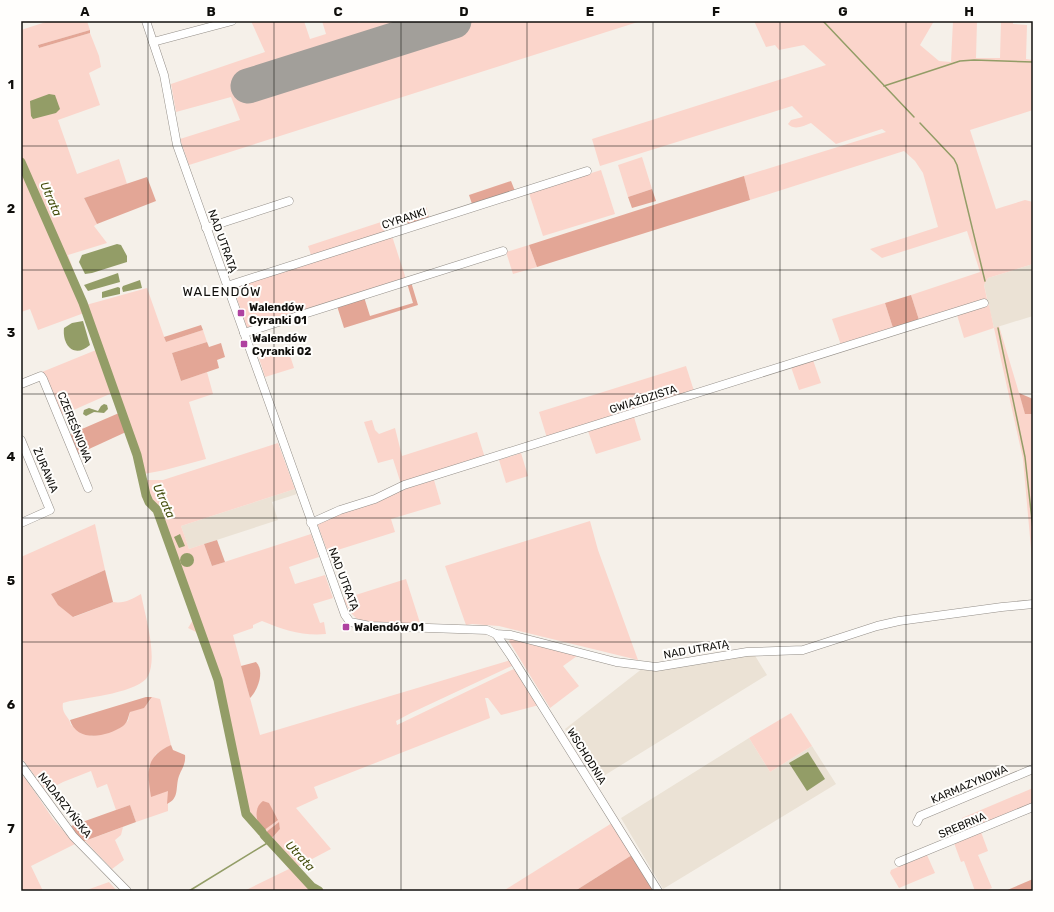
<svg xmlns="http://www.w3.org/2000/svg" width="1054" height="912" viewBox="0 0 1054 912" font-family="Rubik,sans-serif">
	<style>
		.built { fill: #ebe2d5 }
		.green { fill: #fbd5cb; fill-rule: evenodd }
		.forest { fill: #e3a696 }
		.water { fill: #939d67 }
		.lines { fill: none; stroke-linecap: round; stroke-linejoin: round }
		.stream { stroke: #939d67; stroke-width: 1.5 }
		.river { stroke: #939d67; stroke-width: 9 }
		.runway { stroke: #a29f9a; stroke-width: 35 }
		.minor-casing { stroke: #948f89; stroke-width: 9 }
		.minor { stroke: #fff; stroke-width: 8 }
		.grid { fill: none; stroke: #100f0c; stroke-width: 1; stroke-opacity: 0.55 }
		.poi-dot { fill: #af42a0; stroke: #fffefc; stroke-width: 1.5 }
		.labels { text-anchor: middle; stroke-width: 4; stroke-linejoin: round; paint-order: stroke }
		.street-label { font-size: 11px; fill: #100f0c; stroke: #fffefc }
		.poi-label { font-size: 11px; font-weight: bold; fill: #100f0c; stroke: #fffefc; text-anchor: start }
		.water-label { font-size: 12px; font-style: italic; fill: #444d0c; stroke: #fffefc }
		.quarter-label { font-size: 13px; letter-spacing: 1px; fill: #100f0c; stroke: #fffefc }
		.neatline { fill: none; stroke: #100f0c; stroke-width: 1.5 }
		.grid-label { font-size: 13px; text-anchor: middle; font-weight: bold; fill: #100f0c }
	</style>
	<rect width="100%" height="100%" fill="#f5f0e9"/>
	<g class="built">
		<path d="M1033 264V316L994 328 984 285 988 278Z"/>
		<path d="M295 489 297 494 272 502 278 520 189 549 181 526Z"/>
		<path d="M754 654 767 675 597 780 565 729 643 668 655 671 698 661Z"/>
		<path d="M749 738 770 772 812 746 836 784 663 889 621 818Z"/>
	</g>
	<g class="green">
		<path d="M49 21H87L90 30 38 45 39 48 90 33 99 56 101 67 89 73 100 105 58 120 77 174 119 159 127 184 84 198 97 224 94 226 107 243 68 255 86 305 147 288 166 342 203 330 207 342 172 353 181 381 207 372 213 394 189 402 206 459 165 470 144 474 145 480H163L278 443 295 489 181 526 189 549 204 544 212 566 311 534 319 557 289 567 295 584 325 575 333 598 313 604 320 623 324 622 326 634C302 636 284 630 262 621L253 625V628L233 635 260 735 511 660 514 665 411 713 396 721 397 725 516 668 539 705 501 715 488 698H485L490 718 314 787 318 798 296 808 331 849 295 868 313 884 325 891H244L289 869 245 815 215 681 202 642 196 632 188 628 193 620 156 515 145 500 133 452 112 393 60 416 42 372 96 350 84 313 38 330 30 309 21 312V30ZM261 803 278 819 271 824 257 813ZM279 823 280 829 271 839 274 826Z"/>
		<path d="M251 21H304L310 39 326 34 322 21H357L358 23 365 21H641L189 165 180 139 240 120 231 97 176 112 171 84 265 52Z"/>
		<path d="M754 21H934L920 45 939 61 951 62 953 21H977L976 58H1000L1001 21H1013V24L1027 25 1026 59 1033 60V110L970 130 996 209 1025 200 1033 202V264L988 278 984 285 987 299 919 320 911 295 980 272 967 231 882 258 870 249 938 227 923 173 915 161 904 151 750 200 744 176 886 132 882 129 836 144 811 123C803 126 795 131 788 124L791 120 803 117 792 106 600 166 592 139 826 65 804 45 779 50 775 45 766 47Z"/>
		<path d="M642 157 652 189 628 197 618 165Z"/>
		<path d="M601 170 615 214 543 236 529 193Z"/>
		<path d="M381 222 385 232 311 255 308 246Z"/>
		<path d="M392 236 406 279 247 328 234 290 237 287Z"/>
		<path d="M529 245 537 267 513 274 506 252Z"/>
		<path d="M885 303 893 328 841 345 832 319Z"/>
		<path d="M989 305 994 328 999 326 1025 413 1033 414V571L1023 459 994 328 964 338 957 315Z"/>
		<path d="M287 346 294 368 265 377 258 355Z"/>
		<path d="M813 360 821 383 799 390 791 367Z"/>
		<path d="M686 366 694 391 547 438 539 412Z"/>
		<path d="M634 417 641 440 596 454 588 431Z"/>
		<path d="M372 420 375 430 379 434 395 428 402 456 477 432 485 458 401 484 393 459 378 463 364 422Z"/>
		<path d="M521 453 528 476 506 483 499 460Z"/>
		<path d="M434 480 441 504 391 519 395 532 328 553 317 523 396 492Z"/>
		<path d="M590 521 598 550 638 660 499 626 472 624 466 625 445 566Z"/>
		<path d="M95 524 105 570 51 594 74 617 113 602C123 604 133 599 141 594 145 615 158 657 148 676 140 692 87 698 70 701L63 703C61 714 69 716 71 725L92 736 117 728 128 721 130 712 149 702 152 697 160 699 171 745 156 754 149 767 168 791V811L136 822 130 805 116 810 107 784 97 788 91 771 63 782 46 791 21 757V557Z"/>
		<path d="M406 579 421 626 359 621 351 613 343 599Z"/>
		<path d="M511 638 577 656 563 666 579 686 550 708 509 641Z"/>
		<path d="M791 713 812 746 770 772 749 738Z"/>
		<path d="M24 776 53 819 75 844 31 866 43 891H21V778Z"/>
		<path d="M1033 788V805L968 832 962 818Z"/>
		<path d="M612 823 632 855 575 891H503Z"/>
		<path d="M123 827 121 835 115 840 124 860 112 869 85 841Z"/>
		<path d="M981 832 988 851 978 855 992 888 984 891H975L964 861 961 862 954 843Z"/>
		<path d="M927 855 935 873 899 888 890 873 891 870Z"/>
		<path d="M109 882 117 891H84Z"/>
	</g>
	<g class="forest">
		<path d="M90 30V33L39 48 38 45Z"/>
		<path d="M744 176 750 200 537 267 529 245Z"/>
		<path d="M147 177 156 201 97 224 84 198Z"/>
		<path d="M511 181 515 191 472 204 469 195Z"/>
		<path d="M652 189 656 201 632 208 628 197Z"/>
		<path d="M426 207 429 218 408 224 405 214Z"/>
		<path d="M411 282 418 305 344 328 337 306 364 297 370 316 413 303 407 283Z"/>
		<path d="M911 295 919 320 893 328 885 303Z"/>
		<path d="M201 325 203 330 166 342 164 337Z"/>
		<path d="M207 342 209 347 221 343 225 357 217 360 219 368 181 381 172 353Z"/>
		<path d="M1019 393 1033 399V414H1025Z"/>
		<path d="M119 413 126 432 76 455 68 435Z"/>
		<path d="M217 540 225 562 212 566 204 544Z"/>
		<path d="M105 570 113 602 73 617 58 605 51 594Z"/>
		<path d="M256 662C265 671 258 690 250 698L241 666Z"/>
		<path d="M146 697H152L144 708 130 712C128 717 128 722 123 726 107 737 77 743 70 720Z"/>
		<path d="M171 745 173 750 185 755C186 764 182 768 179 776 175 787 180 798 167 804L168 791 151 797C147 771 145 757 171 745Z"/>
		<path d="M263 801 269 803 278 820 263 831C256 823 253 808 263 801Z"/>
		<path d="M130 805 136 822 82 842 71 826Z"/>
		<path d="M279 822 280 829 271 839 265 833Z"/>
		<path d="M632 855 654 891H575Z"/>
		<path d="M1033 879V891H1005Z"/>
	</g>
	<g class="water">
		<path d="M49 94 55 95 60 109 56 113 33 119 31 116 30 101Z"/>
		<path d="M117 244 121 245 127 256V262L92 273 85 274 79 262 82 255Z"/>
		<path d="M118 273 120 282 88 291 84 285Z"/>
		<path d="M140 280 142 288 123 292 122 288 123 286Z"/>
		<path d="M118 287 120 288V294L102 298V292Z"/>
		<path d="M83 321 90 345C74 359 62 345 64 328L72 323Z"/>
		<path d="M104 404 107 405 108 409 104 413 94 412 86 416 83 414 84 410 89 408 98 411 101 406Z"/>
		<path d="M180 534 185 546 179 548 174 537Z"/>
		<circle cx="187" cy="560" r="7"/>
		<path d="M808 752 825 779 807 791 789 763Z"/>
	</g>
	<g class="lines">
		<g class="stream">
			<path d="M823 21 914 117"/>
			<path d="M884 86 960 61 974 60 1033 62"/>
			<path d="M920 123 954 159 957 165 985 281"/>
			<path d="M998 328 1025 457 1033 529"/>
			<path d="M189 891 269 842"/>
		</g>
		<g class="river">
			<path d="M21 162 83 303 137 455 146 495 149 502 157 510 218 680 246 814 262 832"/>
			<path d="M264 835 312 887 319 891"/>
		</g>
		<path class="runway" d="M248 86 454 21"/>
		<defs>
			<g id="minor">
				<path d="M146 21 164 75 177 145 345 615 350 622 370 626 487 630 496 634 511 635 616 662 656 667 747 652 803 650 877 626 899 621 1002 607 1033 604"/>
				<path d="M153 42 232 21"/>
				<path d="M206 228 289 201"/>
				<path d="M227 286 587 171"/>
				<path d="M244 333 503 251"/>
				<path d="M21 384 41 376 43 379 88 488"/>
				<path d="M21 440 50 510 21 523"/>
				<path d="M311 523 340 510 375 499 404 485 984 303"/>
				<path d="M496 634 511 656 658 891"/>
				<path d="M21 765 73 836 127 891"/>
				<path d="M917 822 920 816 1033 769"/>
				<path d="M899 862 1033 807"/>
			</g>
		</defs>
		<use href="#minor" class="minor-casing"/>
		<use href="#minor" class="minor"/>
	</g>
	<path class="grid" d="M148 21V891M274 21V891M401 21V891M527 21V891M653 21V891M780 21V891M906 21V891M21 146H1033M21 270H1033M21 394H1033M21 518H1033M21 642H1033M21 766H1033"/>
	<g class="poi-dot">
		<rect x="237" y="309" width="8" height="8" rx="2"/>
		<rect x="240" y="340" width="8" height="8" rx="2"/>
		<rect x="342" y="623" width="8" height="8" rx="2"/>
	</g>
	<g class="labels">
		<g class="street-label">
			<text transform="translate(404 218) rotate(-18)" y="4">CYRANKI</text>
			<text transform="translate(223 241) rotate(70)" y="4">NAD UTRATĄ</text>
			<text transform="translate(643 399) rotate(-18)" y="4">GWIAŹDZISTA</text>
			<text transform="translate(75 427) rotate(68)" y="4">CZEREŚNIOWA</text>
			<text transform="translate(46 470) rotate(67)" y="4">ŻURAWIA</text>
			<text transform="translate(344 579) rotate(69)" y="4">NAD UTRATĄ</text>
			<text transform="translate(696 649) rotate(-10)" y="4">NAD UTRATĄ</text>
			<text transform="translate(587 756) rotate(58)" y="4">WSCHODNIA</text>
			<text transform="translate(969 784) rotate(-23)" y="4">KARMAZYNOWA</text>
			<text transform="translate(65 805) rotate(52)" y="4">NADARZYŃSKA</text>
			<text transform="translate(962 825) rotate(-23)" y="4">SREBRNA</text>
		</g>
		<g class="poi-label">
			<text x="249" y="311">Walendów<tspan x="249" dy="13">Cyranki 01</tspan></text>
			<text x="252" y="342">Walendów<tspan x="252" dy="13">Cyranki 02</tspan></text>
			<text x="354" y="631">Walendów 01</text>
		</g>
		<g class="water-label">
			<text transform="translate(51 199) rotate(66)" y="4">Utrata</text>
			<text transform="translate(164 501) rotate(65)" y="4">Utrata</text>
			<text transform="translate(300 856) rotate(47)" y="4">Utrata</text>
		</g>
		<g class="quarter-label">
			<text x="222" y="296">WALENDÓW</text>
		</g>
	</g>
	<rect width="1054" height="912" fill="none" stroke="#fffefc" stroke-width="44"/>
	<rect x="22" y="22" width="1010" height="868" class="neatline"/>
	<g class="grid-label">
		<text x="85" y="16">A</text>
		<text x="211" y="16">B</text>
		<text x="338" y="16">C</text>
		<text x="464" y="16">D</text>
		<text x="590" y="16">E</text>
		<text x="716" y="16">F</text>
		<text x="843" y="16">G</text>
		<text x="969" y="16">H</text>
		<text x="11" y="89">1</text>
		<text x="11" y="213">2</text>
		<text x="11" y="337">3</text>
		<text x="11" y="461">4</text>
		<text x="11" y="585">5</text>
		<text x="11" y="709">6</text>
		<text x="11" y="833">7</text>
	</g>
</svg>
